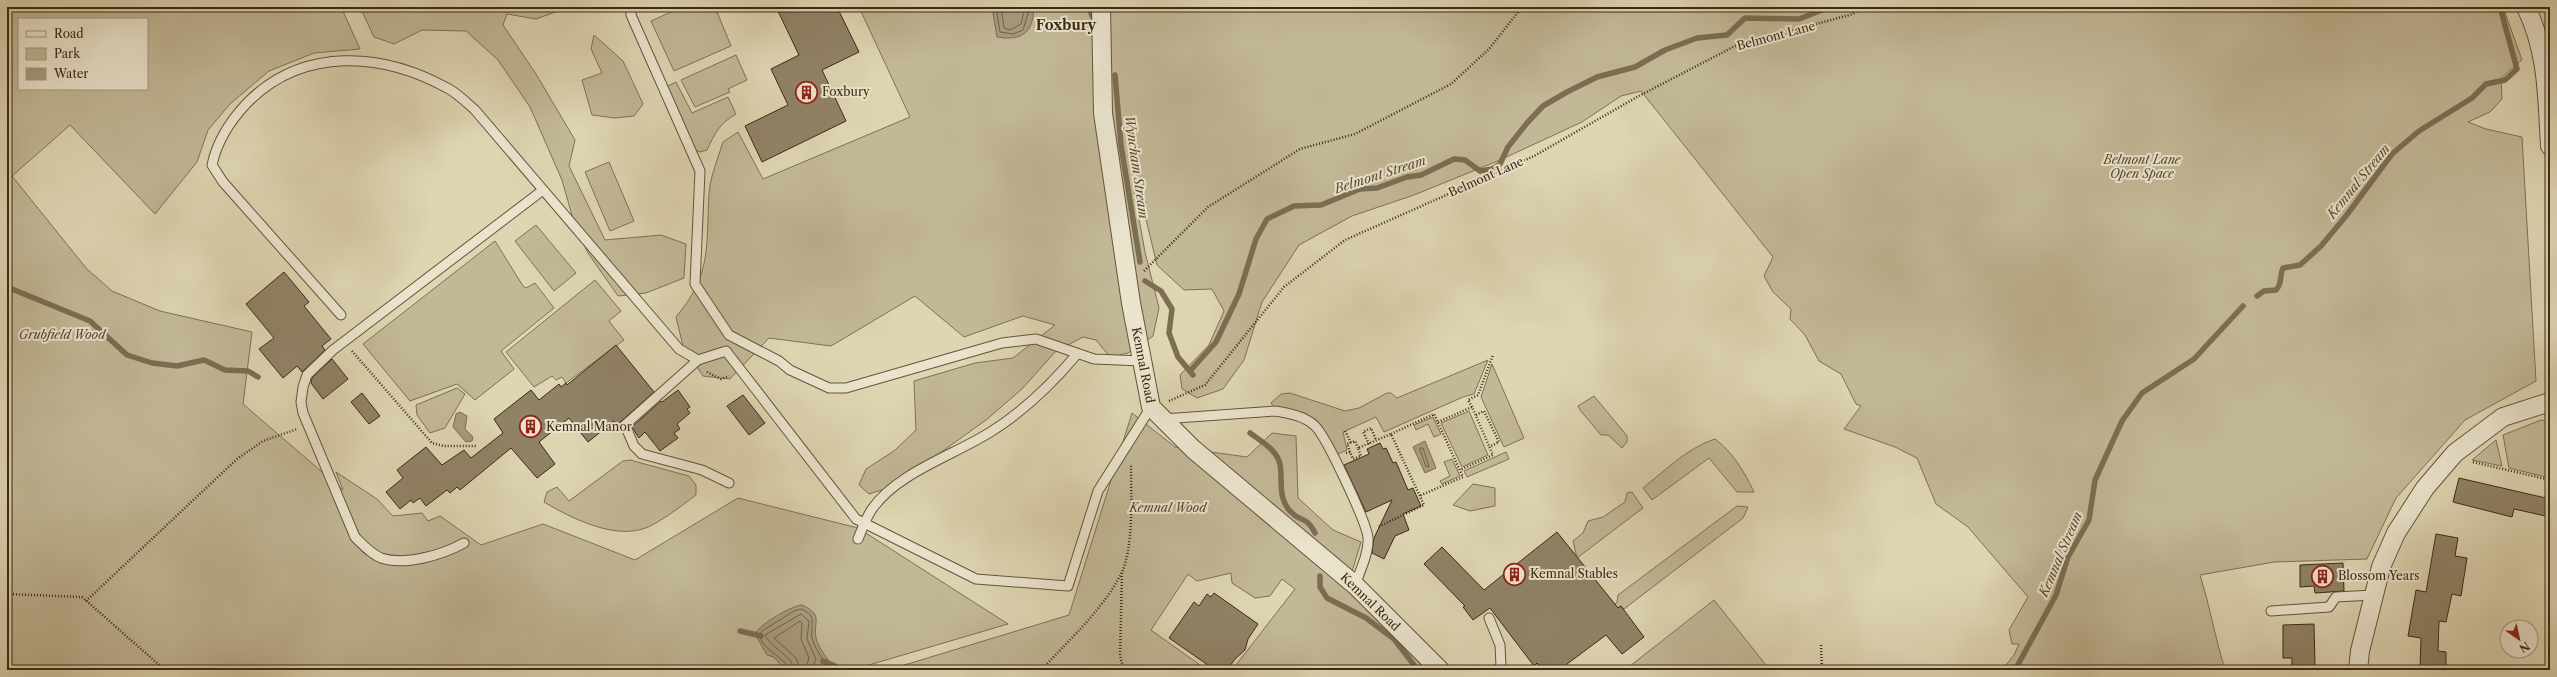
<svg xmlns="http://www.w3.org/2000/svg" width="2557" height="677" viewBox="0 0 2557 677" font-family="'Libre Caslon Text',serif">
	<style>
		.green { fill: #c2b897; stroke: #7e7056; fill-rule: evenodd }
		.water { fill: #a79b7d; stroke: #7c6d53 }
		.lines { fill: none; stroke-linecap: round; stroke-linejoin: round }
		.shore { stroke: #716249; stroke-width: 1 }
		.stream { stroke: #7c6d53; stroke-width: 5.5 }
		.building { fill: #908267; stroke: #3b2915 }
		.service-casing { stroke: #64543c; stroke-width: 11 }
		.minor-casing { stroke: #64543c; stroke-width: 20 }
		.path { stroke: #3b2915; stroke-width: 2.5; stroke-dasharray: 1 2; stroke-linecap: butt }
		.service { stroke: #eae4cd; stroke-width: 9 }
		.minor { stroke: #eae4cd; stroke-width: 18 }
		.labels { text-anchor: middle; stroke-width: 4; stroke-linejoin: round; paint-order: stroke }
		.street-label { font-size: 12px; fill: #3b2915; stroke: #eae4cd }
		.poi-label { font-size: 12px; fill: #3b2915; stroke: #eae4cd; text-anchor: start }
		.park-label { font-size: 12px; font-style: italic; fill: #56462f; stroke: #eae4cd }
		.water-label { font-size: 13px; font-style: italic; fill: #5b4b34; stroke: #eae4cd }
		.quarter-label { font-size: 14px; font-weight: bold; fill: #3b2915; stroke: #eae4cd }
	</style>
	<rect width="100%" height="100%" fill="#ded5b2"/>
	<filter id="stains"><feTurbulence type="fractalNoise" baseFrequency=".005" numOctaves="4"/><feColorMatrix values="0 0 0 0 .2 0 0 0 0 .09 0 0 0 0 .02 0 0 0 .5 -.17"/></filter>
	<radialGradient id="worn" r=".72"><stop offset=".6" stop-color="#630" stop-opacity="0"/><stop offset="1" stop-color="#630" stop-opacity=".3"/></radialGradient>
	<g class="green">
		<path d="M7 7H341L360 49 314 53 269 71 230 104 208 130 197 162 155 214 70 125 12 176 86 268 112 291 160 311 252 332 243 404 343 490 336 472 377 499 393 516 422 513 428 521 440 516 481 545 543 524 635 560 738 498 858 528 1008 624 852 670H7ZM19 19H147V89H19Z"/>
		<path d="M360 7H569L536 19 507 14 503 25 536 74 575 140 569 166 605 240 661 235 686 244 684 278 646 293 618 296 588 253 575 226 562 180 530 107 498 60 466 31 422 30 394 44 374 37Z"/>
		<path d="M682 7H715L731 46 674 71 651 21Z"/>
		<path d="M859 7H2503L2522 60 2501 78 2502 99 2490 112 2468 122 2486 129 2522 137 2536 381 2465 420 2396 498 2367 559 2274 562 2200 575C2210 606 2215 638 2225 670H2002L2014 655 2019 644H2012L2009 630 2028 597 1968 527 1936 504 1917 458 1895 447 1844 429 1861 406 1856 404 1841 374 1819 361 1805 335 1790 319 1791 309 1773 292 1764 276 1773 257 1641 91 1621 96 1582 122 1500 160 1414 195 1352 216 1299 245 1262 302 1244 360 1223 389 1197 398 1182 389 1180 375 1209 345 1224 311 1212 289 1184 290 1157 265 1145 215 1146 202 1134 191 1145 252 1159 308 1153 336 1128 353 1110 357 1096 340 1083 337 1055 352 1022 389 986 420 894 486 869 494 859 485 866 469 894 451 916 430 914 381 975 363 1013 358 1055 325 1023 316 964 337 915 296 831 346 769 338 730 379 703 376 683 346 676 317C712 274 706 247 709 194 710 177 718 158 723 142L738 132 763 179 910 117Z"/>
		<path d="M594 35 623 61 643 104 634 116 615 118 592 115 582 80 602 73 591 49Z"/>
		<path d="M736 55 747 80 728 89 730 92 695 107 681 80Z"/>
		<path d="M676 82 692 113 728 97 736 114C719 124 715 133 707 150L700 152 693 149 666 87Z"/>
		<path d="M609 162 634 221 610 231 585 172Z"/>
		<path d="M536 225 576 273 554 291 515 241Z"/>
		<path d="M495 241 523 286 526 288 535 283 554 308 501 351 514 369 475 400 457 384 410 401 363 344Z"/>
		<path d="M595 280 621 311 609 321 624 340 566 383 562 377 556 380 552 376 534 387 506 352Z"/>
		<path d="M1488 360 1474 394 1463 397 1384 432 1376 417 1343 432 1347 450 1336 455 1321 427 1275 408 1271 403 1281 394 1290 393 1345 411 1359 408 1387 393H1391L1397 398Z"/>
		<path d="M1492 364 1524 438 1504 447 1481 397Z"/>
		<path d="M457 388 465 394 445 428 430 433 417 415 416 405Z"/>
		<path d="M1594 396 1627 436V442L1622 448 1608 435H1601L1580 410 1578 406Z"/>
		<path d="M1469 411 1488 455 1462 467 1441 423Z"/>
		<path d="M1132 413 1175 447 1247 457 1272 433 1296 436 1298 498 1333 530 1361 542 1347 588 1444 670H1232L1295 589 1282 579 1270 596 1255 598 1232 583 1231 573 1197 581 1188 574 1151 630 1207 670H888L1069 615Z"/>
		<path d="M1433 417 1441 434 1434 437 1428 424 1416 430 1414 425Z"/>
		<path d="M2541 420 2550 421V478L2509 468 2503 435Z"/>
		<path d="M1715 439C1732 451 1745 473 1754 492H1737L1709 458 1652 500 1643 488C1666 470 1687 448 1715 439Z"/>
		<path d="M2496 440 2502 466 2472 460Z"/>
		<path d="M1506 452 1509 459 1467 477 1464 471Z"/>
		<path d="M1452 459 1460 476 1442 484 1440 481 1450 476 1444 462Z"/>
		<path d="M630 460 689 476 696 485V495C681 506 665 519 648 527 616 541 571 518 544 502L547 492 557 487 569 501 623 461Z"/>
		<path d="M1473 484 1495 488V506L1470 511 1453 505Z"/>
		<path d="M1632 492 1643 508 1577 558 1573 541 1583 533 1588 521 1603 517 1625 502 1627 493Z"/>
		<path d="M1737 506 1748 507 1743 518 1624 609 1621 606 1566 648 1617 602 1618 595Z"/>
		<path d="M1714 600 1770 670H1625Z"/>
	</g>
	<g class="water">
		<path d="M992 7H1034C1033 33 1022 41 997 37Z"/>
		<path d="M460 412 467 416 465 429 473 437 472 441 466 442 453 427 456 414Z"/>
		<path d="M1425 441 1436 468 1425 473 1413 447Z"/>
		<path d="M802 605C824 615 813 621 816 638 818 647 825 655 830 663L818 670H785L774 657 767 655 755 634C760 624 791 606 802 605Z"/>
	</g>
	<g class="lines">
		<g class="shore">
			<path d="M996 7 1000 32 1013 34 1023 30 1030 7"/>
			<path d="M1001 7 1004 28 1010 30 1021 24 1025 7"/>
			<path d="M1420 448H1423L1429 467 1426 466Z"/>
			<path d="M789 670C787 658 764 652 759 635L762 631 794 611 801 609C818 615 810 624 812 638 814 647 820 653 823 661L817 670"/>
			<path d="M794 670C793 656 772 649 765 635L801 614 809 621 807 639 816 659 811 670"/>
			<path d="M800 670 796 658 774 638 800 621 802 623 801 639 809 658 805 670"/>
		</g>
		<g class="stream">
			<path d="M1089 7 1092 16"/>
			<path d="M1115 75 1121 145 1140 262"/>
			<path d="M1145 281 1161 291 1172 309 1169 333 1178 357 1193 375"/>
			<path d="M7 287 90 321 127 355 152 363 177 366 204 360 225 370 248 371 258 377"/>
			<path d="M2257 296 2264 291 2276 290C2283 283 2279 276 2283 268L2300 265 2321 246 2346 216 2392 154 2419 131 2472 98 2486 84 2505 80 2517 69 2500 7"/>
			<path d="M1190 371 1216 342 1239 294 1256 239 1267 219 1294 206 1321 205 1360 189 1377 188 1407 177 1421 175 1454 159 1465 160 1480 171 1492 169 1500 164 1508 147 1527 123 1543 106 1567 92 1597 77 1635 67 1665 50 1697 38 1727 35 1745 18 1799 19 1830 7"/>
			<path d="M1250 433C1261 441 1277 450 1280 464 1283 480 1277 498 1291 512 1301 523 1306 515 1315 533"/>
			<path d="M1320 576V587L1327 598 1366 618 1394 639 1414 665 1416 670"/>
			<path d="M740 631 761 636"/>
			<path d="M823 661 835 666"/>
			<path d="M2015 670 2056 595 2068 557 2089 520 2095 480 2122 421 2142 393 2194 359 2243 306"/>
		</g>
	</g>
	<g class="building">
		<path d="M776 7H837L859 52 822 70 846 121 762 162 745 126 788 105 771 69 799 55Z"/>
		<path d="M284 272 309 302 304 306 331 339 322 346 325 350 302 372 297 366 283 378 259 349 274 338 246 304Z"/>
		<path d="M616 345 654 392 617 425 614 421 588 442 569 418 539 442 555 464 537 478 511 448 460 490 457 487 450 493 447 490 426 506 420 498 413 503 411 500 400 509 386 492 403 478 397 470 426 447 442 465 464 450 471 458 503 433 494 419 531 390 539 400 559 384 561 387 566 383 567 385Z"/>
		<path d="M332 359 348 379 323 399 311 383 312 378Z"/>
		<path d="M678 390 690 407 687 409 690 413 677 424 680 429 674 433 678 438 660 451 645 432 639 438 632 427 661 401 662 402Z"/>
		<path d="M362 393 380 416 369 424 351 402Z"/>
		<path d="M743 395 765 423 749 435 727 406Z"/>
		<path d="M1380 443 1383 449 1386 448 1393 463 1396 462 1408 490 1413 488 1421 506 1403 514 1409 530 1395 536 1384 559 1372 553 1374 538 1392 500 1366 512 1344 465 1369 454 1367 449Z"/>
		<path d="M2459 478 2550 499V517L2514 509 2512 517 2453 502Z"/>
		<path d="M1557 532 1618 608 1621 606 1644 637 1622 654 1606 635 1559 670H1543L1537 663 1534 666 1490 608 1473 620 1463 607 1465 606 1424 564 1442 547 1484 590Z"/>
		<path d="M2436 534 2458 538 2455 556 2467 558 2461 596 2452 594 2446 622 2439 621 2438 651 2446 652V668L2420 670 2421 638 2408 636 2416 590 2426 592Z"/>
		<path d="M2343 563 2344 591 2315 593 2314 586 2300 587V565Z"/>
		<path d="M1214 593 1258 624 1248 639 1245 650 1235 659 1227 670H1215L1169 638 1194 602 1199 606 1207 594 1211 597Z"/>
		<path d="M2314 624 2315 667 2292 668V658H2283V625Z"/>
	</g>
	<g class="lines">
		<defs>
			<g id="service">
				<path d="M631 7V15L700 171 695 284 729 335 779 361 790 370 829 388H846L1002 343 1036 339 1094 359 1142 361"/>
				<path d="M341 315 223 182 212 165C217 141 230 121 247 103 303 46 383 52 449 89 458 94 467 103 475 110L679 349 698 360"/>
				<path d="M1163 419 1275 411C1288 413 1305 416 1315 426 1326 436 1367 523 1368 538 1369 553 1360 571 1355 585"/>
				<path d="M729 483 702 470 642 454 634 446 625 425 698 360 726 351 856 519 976 579 1068 586 1098 491 1151 407"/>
				<path d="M858 539C862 529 866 518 872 509 898 472 955 455 992 431 1025 410 1052 384 1077 354"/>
				<path d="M464 543C442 555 405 566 381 558 371 554 363 545 355 537L303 413 301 402 303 387 307 375 333 350 543 190"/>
				<path d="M2271 611 2329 607 2336 597 2373 595"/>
				<path d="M1489 618 1500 645 1501 666 1497 670"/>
			</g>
			<g id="minor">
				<path d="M1101 7 1103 113 1131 303 1151 407 1193 449 1355 585 1440 670"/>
				<path d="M2526 7C2548 53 2547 96 2550 146"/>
				<path d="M2358 670 2360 651 2381 567 2396 533 2425 488 2455 453 2503 417 2550 402"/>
			</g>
		</defs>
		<use href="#service" class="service-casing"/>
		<use href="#minor" class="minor-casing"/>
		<g class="path">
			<path d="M1144 271 1208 207 1300 149 1355 134 1451 84 1489 49 1522 7"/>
			<path d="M352 351 432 443 444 446H477"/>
			<path d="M707 372 721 379 729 376"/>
			<path d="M1169 401 1205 385 1284 287 1345 240 1534 156 1637 97 1735 46 1853 14 1861 7"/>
			<path d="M1472 407 1468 400 1478 395 1493 355"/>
			<path d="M1476 415 1484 411 1499 442 1489 447"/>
			<path d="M1438 422 1472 407 1493 455 1460 470"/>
			<path d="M1345 431 1351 443"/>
			<path d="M1391 434 1434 414 1463 477 1419 496"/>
			<path d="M1369 444 1363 432 1371 428 1376 440"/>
			<path d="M1350 452 1347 444 1355 441 1358 448"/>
			<path d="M1346 453 1350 452 1353 459 1361 456 1358 448 1391 434 1424 505 1378 527"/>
			<path d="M2473 462 2550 480"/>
			<path d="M1122 573 1120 656 1124 670"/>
			<path d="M7 594 82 597 165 670"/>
			<path d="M86 601 237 459 263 441 297 429"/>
			<path d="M1821 645 1822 670"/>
			<path d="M1037 670 1045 666C1072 637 1103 609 1121 574 1134 550 1131 492 1131 464"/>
		</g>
		<use href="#service" class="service"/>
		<use href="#minor" class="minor"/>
	</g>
	<defs>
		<symbol id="building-ring" viewBox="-11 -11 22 22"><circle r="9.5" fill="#eae4cd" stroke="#8f2418" stroke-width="1.5"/><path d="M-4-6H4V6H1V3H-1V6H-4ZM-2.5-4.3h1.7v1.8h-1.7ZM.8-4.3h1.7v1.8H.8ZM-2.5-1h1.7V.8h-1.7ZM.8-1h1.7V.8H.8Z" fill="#8f2418"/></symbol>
	</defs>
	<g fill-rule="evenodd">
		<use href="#building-ring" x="794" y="80" width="25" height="25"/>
		<use href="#building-ring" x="518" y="414" width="25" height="25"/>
		<use href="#building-ring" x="1502" y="562" width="25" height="25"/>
		<use href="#building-ring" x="2310" y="564" width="25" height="25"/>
	</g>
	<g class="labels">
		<g class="street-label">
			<text transform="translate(1776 36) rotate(-15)" y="4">Belmont Lane</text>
			<text transform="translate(1486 177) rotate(-24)" y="4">Belmont Lane</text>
			<text transform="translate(1143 365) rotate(79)" y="4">Kemnal Road</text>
			<text transform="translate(1370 602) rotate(44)" y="4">Kemnal Road</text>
		</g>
		<g class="poi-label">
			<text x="822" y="96">Foxbury</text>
			<text x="546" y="431">Kemnal Manor</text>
			<text x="1530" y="578">Kemnal Stables</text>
			<text x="2338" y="580">Blossom Years</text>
		</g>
		<g class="park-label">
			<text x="2142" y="164">Belmont Lane<tspan x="2142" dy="14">Open Space</tspan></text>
			<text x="62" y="339">Grubfield Wood</text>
			<text x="1168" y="512">Kemnal Wood</text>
		</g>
		<g class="water-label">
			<text transform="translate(1137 167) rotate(82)" y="5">Wyncham Stream</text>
			<text transform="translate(1380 174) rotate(-18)" y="5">Belmont Stream</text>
			<text transform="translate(2358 181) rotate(-51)" y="5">Kemnal Stream</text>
			<text transform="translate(2060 554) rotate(-67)" y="5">Kemnal Stream</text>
		</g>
		<g class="quarter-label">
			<text x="1066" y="30">Foxbury</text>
		</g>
	</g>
	<rect width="2557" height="677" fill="none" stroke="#ded5b2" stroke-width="24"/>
	<rect x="8" y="8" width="2541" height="661" fill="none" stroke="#3b2915" stroke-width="2"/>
	<rect x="12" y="12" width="2533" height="653" fill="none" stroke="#3b2915"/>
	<rect x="18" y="18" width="130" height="72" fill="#eae4cd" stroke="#a49983"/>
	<rect x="26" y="31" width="20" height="6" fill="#eae4cd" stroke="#a49983"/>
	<text x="54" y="38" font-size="12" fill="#3b2915">Road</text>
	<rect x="26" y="48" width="20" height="12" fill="#c2b897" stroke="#a49983"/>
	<text x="54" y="58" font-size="12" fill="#3b2915">Park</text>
	<rect x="26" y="68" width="20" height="12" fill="#a79b7d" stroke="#a49983"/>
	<text x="54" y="78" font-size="12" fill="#3b2915">Water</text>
	<g transform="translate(2519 639) rotate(146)"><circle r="19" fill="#eae4cd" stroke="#a49983"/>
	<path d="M0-3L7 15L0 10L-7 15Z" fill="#8f2418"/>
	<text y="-6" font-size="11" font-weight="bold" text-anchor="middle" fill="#3b2915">N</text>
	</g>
	<rect width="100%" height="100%" filter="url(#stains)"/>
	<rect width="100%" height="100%" fill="url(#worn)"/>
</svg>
